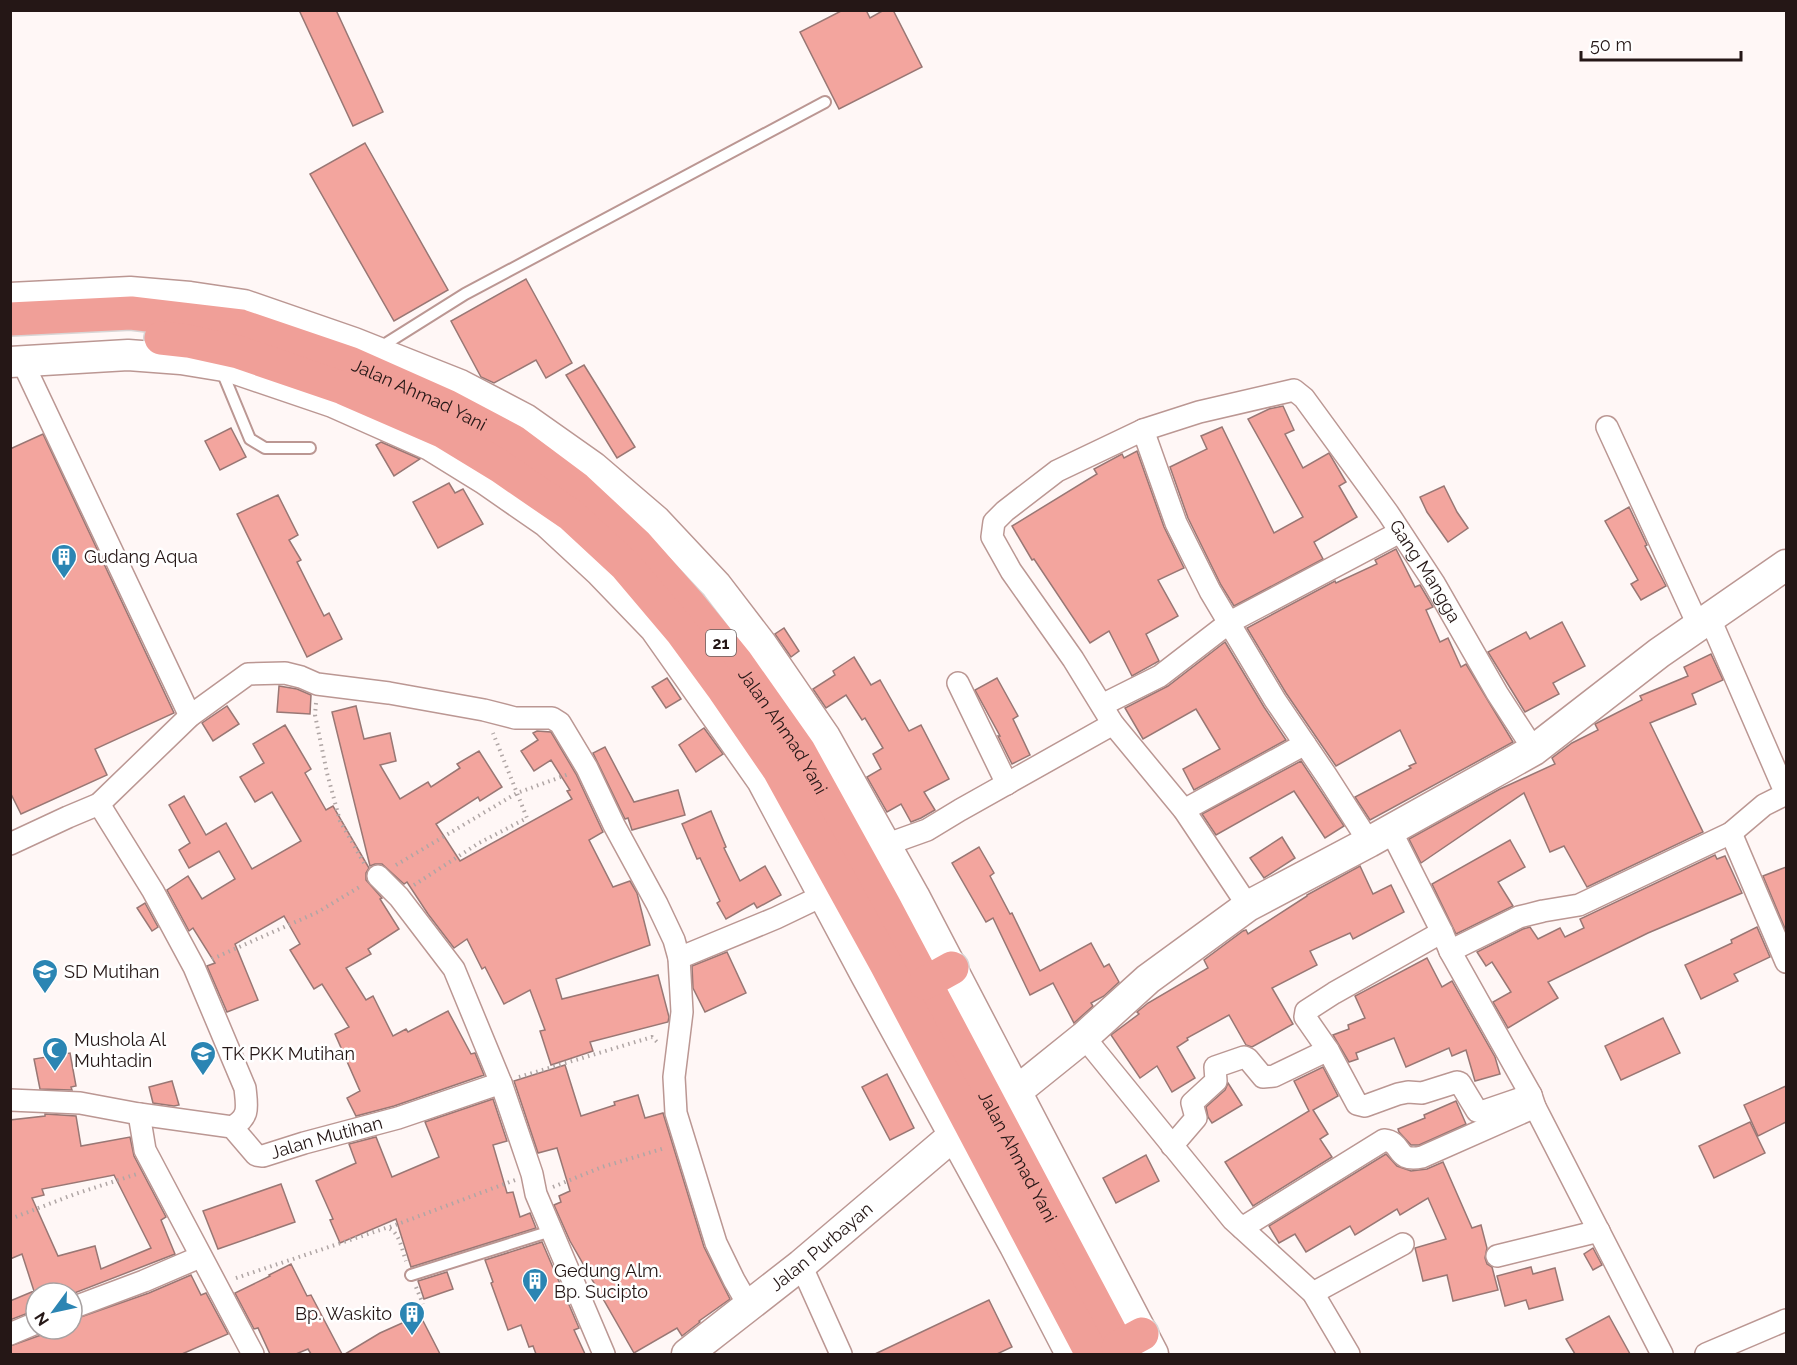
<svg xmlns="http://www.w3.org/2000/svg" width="1797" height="1365" viewBox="0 0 1797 1365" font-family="Raleway,sans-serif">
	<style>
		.building { fill: #f3a59e; stroke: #997774; stroke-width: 1.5; fill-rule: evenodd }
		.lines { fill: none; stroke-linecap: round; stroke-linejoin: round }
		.lane-casing { stroke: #bb9793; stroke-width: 14 }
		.street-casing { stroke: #bb9793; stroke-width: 24 }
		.secondary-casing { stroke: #bb9793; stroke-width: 33 }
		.highway-casing { stroke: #d8d5d5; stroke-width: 36 }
		.path { stroke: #b0a6a5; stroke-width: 4; stroke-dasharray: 1.5 4.5; stroke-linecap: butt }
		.lane { stroke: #fff; stroke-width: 10 }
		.street { stroke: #fff; stroke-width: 21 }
		.secondary { stroke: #fff; stroke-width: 30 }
		.highway { stroke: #f09f98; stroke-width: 33 }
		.labels { text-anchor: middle; stroke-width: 5; stroke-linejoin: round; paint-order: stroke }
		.shield { fill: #fff; stroke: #665d5c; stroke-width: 1.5 }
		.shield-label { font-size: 16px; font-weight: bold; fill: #251716 }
		.street-label { font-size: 18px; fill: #251716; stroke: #fff }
		.poi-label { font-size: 18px; fill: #251716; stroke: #fff; text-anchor: start }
	</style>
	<rect width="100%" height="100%" fill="#fff7f6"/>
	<g class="building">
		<path d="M299 10H336L383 112 353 126Z"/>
		<path d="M843 10H866L870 18 884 10H893L922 67 839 109 800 32Z"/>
		<path d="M365 143 448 290 394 321 310 174Z"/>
		<path d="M526 279 572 363 546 378 536 360 494 383 481 377 451 321Z"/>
		<path d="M584 365 635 447 617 458 566 375Z"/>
		<path d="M1283 406 1294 430 1285 434 1303 468 1329 453 1346 482 1339 486 1357 517 1314 542 1323 559 1234 606 1221 585 1188 518 1170 467 1207 449 1201 436 1222 427 1274 533 1303 517 1248 419 1269 409Z"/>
		<path d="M231 428 246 457 220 470 205 441Z"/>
		<path d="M43 434 174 713 95 749 107 775 21 814 10 792V449Z"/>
		<path d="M381 442 420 459 394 476 376 445Z"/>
		<path d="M1137 451 1164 527 1184 568 1158 580 1178 616 1146 634 1159 661 1132 676 1109 631 1090 643 1034 559 1032 560 1012 526 1097 474 1094 469 1122 454 1124 458Z"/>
		<path d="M449 483 455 493 463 489 483 524 438 548 413 502Z"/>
		<path d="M1444 486 1457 512 1468 528 1448 542 1427 512 1420 497Z"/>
		<path d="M278 495 298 535 289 540 301 560 297 562 324 616 329 613 342 639 307 657 237 514Z"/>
		<path d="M1629 507 1647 545 1645 546 1666 586 1641 600 1631 584 1638 580 1605 521Z"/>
		<path d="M1396 549 1415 587 1420 585 1433 607 1426 610 1440 642 1448 638 1461 667 1466 664 1513 742 1370 820 1355 797 1411 768 1409 766 1416 763 1400 730 1336 766 1286 693 1247 628 1335 581 1336 583 1377 564 1375 560Z"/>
		<path d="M1562 622 1585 666 1553 683 1559 694 1525 712 1488 652 1526 632 1530 639Z"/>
		<path d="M784 628 799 651 791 657 775 634Z"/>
		<path d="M1225 642 1264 707 1286 740 1194 790 1183 769 1220 749 1196 709 1143 739 1125 708 1168 686Z"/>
		<path d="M1711 654 1723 680 1692 694 1696 704 1650 723 1703 832 1587 887 1564 846 1550 852 1524 793 1421 863 1409 839 1500 789 1555 764 1552 758 1572 743 1598 730 1595 724 1599 722 1642 700 1640 696 1688 676 1684 667Z"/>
		<path d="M854 657 871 685 880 680 909 731 921 725 949 779 924 792 935 810 921 818 911 822 901 804 887 812 867 777 881 769 873 754 883 748 865 718 862 720 846 695 826 708 813 689 835 675 833 671Z"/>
		<path d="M667 678 681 699 666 708 652 687Z"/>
		<path d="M997 678 1018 716 1013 719 1030 755 1012 764 998 736H1000L975 690Z"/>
		<path d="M279 686 297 689 311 695 310 714 277 712Z"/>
		<path d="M227 706 239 724 213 741 202 723Z"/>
		<path d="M356 706 364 739 390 733 396 761 380 765 400 799 428 782 431 787 460 768 457 764 479 751 502 787 480 801 478 797 436 824 460 861 572 799 567 791 570 790 551 760 534 771 521 751 538 740 533 733 537 731 551 732 576 774 603 832 589 840 613 887 630 881 637 893 650 945 556 979 562 999 658 975 669 1017 668 1022 590 1042 593 1051 551 1065 540 1031 545 1030 530 990 504 1004 485 967 482 969 467 939 454 948 428 914 407 882 404 884 382 864H375L370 866 332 712Z"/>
		<path d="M285 725 311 769 305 773 326 810 333 806 369 868 366 873V880L382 898 380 899 399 929 368 949 371 954 346 968 366 1000 373 996 393 1036 406 1029 408 1032 448 1011 471 1054 475 1053 484 1075 394 1106 356 1116 347 1098 360 1091 335 1034 349 1027 322 984 314 989 290 950 300 944 284 916 235 944 258 1000 227 1012 207 966 215 963 193 928 189 931 167 890 188 876 202 899 235 879 219 851 189 868 179 850 190 843 169 805 184 796 206 835 226 823 252 869 301 841 272 792 255 802 240 777 264 763 253 744Z"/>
		<path d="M704 728 723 754 696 772 679 745Z"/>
		<path d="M605 747 634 802 678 790 685 815 632 830 628 818 625 819 593 753Z"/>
		<path d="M1301 761 1344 826 1325 838 1294 791 1216 835 1202 814Z"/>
		<path d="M711 811 726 847 724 848 740 881 765 866 781 895 757 908 754 903 726 919 717 903 720 901 700 858 697 859 682 824Z"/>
		<path d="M1282 837 1295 858 1264 878 1250 858Z"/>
		<path d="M1510 840 1525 867 1498 882 1513 906 1456 934 1432 884Z"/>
		<path d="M979 847 994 873 990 876 1010 914 1012 913 1040 971 1091 943 1104 967 1109 964 1119 982 1104 996 1091 1003 1093 1006 1074 1023 1053 983 1030 995 993 918 986 922 952 863Z"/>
		<path d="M1715 855 1717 859 1725 856 1742 893 1648 933 1548 982 1558 998 1508 1028 1493 1002 1511 992 1492 962 1486 966 1477 952 1523 929 1530 927 1538 939 1560 928 1565 937 1584 928 1580 919Z"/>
		<path d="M1360 866 1373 894 1391 885 1404 912 1353 939 1350 933 1310 951 1317 965 1272 988 1293 1024 1252 1047 1246 1045 1229 1015 1187 1038 1188 1040 1177 1047 1195 1078 1172 1092 1157 1066 1140 1078 1111 1035 1139 1014 1137 1012 1148 1003 1208 968 1204 960 1243 931 1246 930 1248 934 1307 896V895Z"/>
		<path d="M1786 867V931L1763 876Z"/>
		<path d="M145 903 158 927 152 931 137 908Z"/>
		<path d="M1757 927 1770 957 1734 974 1738 981 1701 999 1685 965 1732 943 1731 940Z"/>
		<path d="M727 952 746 993 705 1012 693 988 692 966Z"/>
		<path d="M1427 958 1442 987 1452 981 1495 1057 1500 1074 1475 1081 1466 1050 1452 1056 1449 1048 1406 1067 1394 1038 1356 1053 1358 1059 1349 1062 1333 1035 1349 1029 1348 1025 1365 1018 1355 996Z"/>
		<path d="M1663 1018 1680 1053 1621 1080 1605 1046Z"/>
		<path d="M70 1053 76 1086 71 1087 72 1090 40 1089 34 1059Z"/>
		<path d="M565 1065 581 1116 615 1105 614 1102 638 1095 645 1118 663 1113 704 1247 730 1299 699 1321 700 1322 682 1336 677 1328 634 1353 570 1241 554 1205 561 1202 559 1196 570 1191 557 1148 538 1153 514 1081Z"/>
		<path d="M1323 1067 1338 1096 1313 1110 1328 1134 1320 1139 1332 1157 1253 1206 1225 1162 1309 1111 1294 1081Z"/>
		<path d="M887 1074 914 1128 890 1140 862 1087Z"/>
		<path d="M172 1081 179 1105 174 1106 153 1103 149 1087Z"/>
		<path d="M1228 1083 1242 1105 1212 1123 1208 1117 1206 1107 1225 1090Z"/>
		<path d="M1786 1086V1122L1758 1136 1744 1105Z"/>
		<path d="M493 1099 507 1141 493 1145 507 1193 513 1192 520 1217 530 1213 536 1228 411 1267 396 1219 340 1243 330 1220 333 1219 316 1181 356 1163 349 1144 376 1137 392 1177 439 1157 425 1122Z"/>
		<path d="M1456 1101 1466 1124 1419 1145H1411L1399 1132 1398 1129 1425 1118 1424 1115Z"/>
		<path d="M45 1114 76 1116 81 1146 130 1137 134 1156 166 1217 161 1220 175 1254 72 1294V1293H36V1310L10 1320V1301L34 1291 22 1254 10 1259V1120L45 1116ZM114 1175 151 1248 101 1269 95 1246 58 1256 32 1198 44 1195 42 1189Z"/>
		<path d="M1750 1122 1765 1153 1714 1178 1699 1146Z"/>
		<path d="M1386 1154 1397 1166 1411 1171 1427 1169 1443 1162 1472 1228 1481 1225 1487 1248 1485 1258 1487 1264 1492 1267 1498 1290 1453 1301 1447 1275 1423 1281 1415 1248 1446 1239 1428 1198 1400 1215 1397 1209 1355 1235 1350 1226 1306 1252 1295 1234 1279 1243 1269 1226Z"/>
		<path d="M1146 1155 1159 1181 1116 1203 1103 1178Z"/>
		<path d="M281 1184 295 1222 218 1249 203 1211Z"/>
		<path d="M542 1242 579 1328 574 1330 585 1354H536L533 1346 529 1347 521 1325 508 1330 491 1283 493 1282 485 1260Z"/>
		<path d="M1593 1248 1602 1265 1593 1270 1584 1254Z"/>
		<path d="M291 1264 307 1296 311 1295 342 1354H311L308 1349 296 1354H270L258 1328 254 1329 235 1293 270 1276 269 1275Z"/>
		<path d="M1531 1267 1533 1274 1555 1268 1563 1300 1529 1309 1526 1300 1505 1306 1497 1276Z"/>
		<path d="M447 1272 453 1289 424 1299 418 1281Z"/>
		<path d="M191 1275 201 1295 206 1293 228 1334 182 1354H10V1346L41 1335 47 1329H72V1320L149 1293Z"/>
		<path d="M989 1300 1012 1347 997 1354H875Z"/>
		<path d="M420 1315 440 1354H345L380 1333Z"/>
		<path d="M1609 1316 1630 1354H1575L1566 1339Z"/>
	</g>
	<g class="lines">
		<defs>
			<g id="lane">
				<path d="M379 348 465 294 825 102"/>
				<path d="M221 369 250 439 265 448H310"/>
				<path d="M411 1275 551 1231"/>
			</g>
			<g id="street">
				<path d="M22 361 190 716"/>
				<path d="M1607 427 1699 627"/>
				<path d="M1143 430 1176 523 1210 591 1275 700 1326 775 1369 842"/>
				<path d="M958 683 1007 784"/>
				<path d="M1102 705 1160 676 1230 622 1400 532"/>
				<path d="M99 804 153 891 194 967 245 1088C247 1107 250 1117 232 1127"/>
				<path d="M1184 810 1305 744"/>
				<path d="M1391 831 1442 932 1450 951 1531 1095 1535 1107 1662 1354"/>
				<path d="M1731 833 1786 962"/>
				<path d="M10 844 68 817 99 804 190 716 248 674 285 673 301 677 317 684 389 693 484 710 515 718H552L560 723 587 768 614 825 657 904 674 940 679 958 682 1012 674 1077 676 1113 716 1243 734 1280 749 1306"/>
				<path d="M885 845 927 830 960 810 1113 724"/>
				<path d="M378 876 399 897 454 969 501 1083 532 1174 536 1194 604 1354"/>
				<path id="s1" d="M1248 906 1184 810 1113 724 1073 659 1011 571 992 537 994 522 1005 511 1057 471 1143 430 1199 412 1294 390 1304 398 1388 513 1434 583 1497 693 1534 750"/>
				<path d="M1450 951 1519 917 1543 911 1579 905 1731 833 1764 805 1786 794 1710 619"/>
				<path d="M679 958 776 918 824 895"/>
				<path d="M1084 1037 1233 1220 1313 1293 1349 1354"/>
				<path d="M1328 1050 1305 1017 1306 1011 1334 993 1442 932"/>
				<path id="s2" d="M10 1100 80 1103 139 1114 232 1127 256 1155 263 1156 304 1143 398 1118 501 1083"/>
				<path d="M139 1114 145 1150 253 1354"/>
				<path d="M1172 1146 1196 1118 1192 1103 1216 1081 1215 1067 1244 1057 1248 1059 1263 1077 1274 1076 1328 1050 1357 1104 1365 1106 1398 1094 1408 1092 1422 1093 1457 1082 1460 1083 1477 1111 1481 1112 1531 1095"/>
				<path d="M1242 1228 1384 1140C1404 1142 1394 1163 1422 1157L1535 1107"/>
				<path d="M1497 1256 1599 1231"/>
				<path d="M801 1265 841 1354"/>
				<path d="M1313 1293 1403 1244"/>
				<path d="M72 1308 144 1281 200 1257"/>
				<path d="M10 1334 36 1323"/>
				<path d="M1706 1354 1786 1320"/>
			</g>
			<g id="secondary">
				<path d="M10 298 130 292 190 297 244 305 354 343 460 385 525 419 593 467 656 521 716 585 762 645 825 737 914 896 1153 1354"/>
				<path d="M10 362 128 355 181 359 230 367 333 402 430 445 485 479 547 522 601 572 655 628 762 780 866 975 1015 1246 1071 1354"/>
				<path d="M1017 1091 1084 1037 1148 979 1248 906 1369 842 1534 750 1659 653 1786 565"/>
				<path id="s3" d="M687 1354 801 1265 954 1135"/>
			</g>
			<g id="highway">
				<path id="s4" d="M10 319 131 313 241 326 350 363 447 406 513 441 576 488 636 544 689 604 737 663 799 751 884 905 1122 1354"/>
				<path d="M161 338 188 341 238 352 343 388 442 431 501 467 571 515 626 566 681 631 722 687 779 770 886 964 1092 1354"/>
				<path d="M925 983 952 968"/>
				<path d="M1118 1347 1142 1334"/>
			</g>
		</defs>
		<use href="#lane" class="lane-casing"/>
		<use href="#street" class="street-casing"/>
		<use href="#secondary" class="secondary-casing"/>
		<use href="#highway" class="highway-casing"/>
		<g class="path">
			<path d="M316 703 315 715 327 773 340 821 364 863"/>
			<path d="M396 865 517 793 569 774"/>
			<path d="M414 885 479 843 527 818 493 733"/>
			<path d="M212 959 318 912 361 886"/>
			<path d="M519 1077 652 1037 658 1043"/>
			<path d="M553 1187 602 1167 665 1148"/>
			<path d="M10 1219 75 1194 137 1174"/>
			<path d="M390 1227 515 1180"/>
			<path d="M236 1278 386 1228C399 1229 402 1250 406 1261"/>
			<path d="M416 1287 423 1304"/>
		</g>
		<use href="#lane" class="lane"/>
		<use href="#street" class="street"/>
		<use href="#secondary" class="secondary"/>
		<use href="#highway" class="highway"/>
	</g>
	<defs>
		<symbol id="building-pin" viewBox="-11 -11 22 30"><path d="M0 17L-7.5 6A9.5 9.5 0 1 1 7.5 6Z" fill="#2b85b3" stroke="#fff"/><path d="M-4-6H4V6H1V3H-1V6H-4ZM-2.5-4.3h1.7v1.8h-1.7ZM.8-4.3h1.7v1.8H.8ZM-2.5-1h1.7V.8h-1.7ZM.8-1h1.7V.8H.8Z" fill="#fff"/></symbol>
		<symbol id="school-pin" viewBox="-11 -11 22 30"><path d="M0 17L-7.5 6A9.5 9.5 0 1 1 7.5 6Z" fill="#2b85b3" stroke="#fff"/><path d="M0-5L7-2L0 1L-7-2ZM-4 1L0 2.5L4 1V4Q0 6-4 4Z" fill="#fff"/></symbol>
		<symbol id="mosque-pin" viewBox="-11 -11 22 30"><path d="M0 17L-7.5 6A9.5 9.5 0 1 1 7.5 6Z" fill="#2b85b3" stroke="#fff"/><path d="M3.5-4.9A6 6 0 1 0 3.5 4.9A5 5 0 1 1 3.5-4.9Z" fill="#fff"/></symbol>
	</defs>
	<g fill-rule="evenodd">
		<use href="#building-pin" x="49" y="542" width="30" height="40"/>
		<use href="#school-pin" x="30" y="957" width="30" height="40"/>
		<use href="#mosque-pin" x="40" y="1035" width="30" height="40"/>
		<use href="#school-pin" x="188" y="1039" width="30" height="40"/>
		<use href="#building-pin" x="520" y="1266" width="30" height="40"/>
		<use href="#building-pin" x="397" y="1299" width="30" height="40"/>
	</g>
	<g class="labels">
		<rect class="shield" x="706" y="630" width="30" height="26" rx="4.5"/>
		<g class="shield-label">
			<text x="721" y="649">21</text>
		</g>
		<g class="street-label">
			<text dy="6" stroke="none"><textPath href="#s4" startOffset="423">Jalan Ahmad Yani</textPath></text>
			<text dy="6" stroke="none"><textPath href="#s1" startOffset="1022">Gang Mangga</textPath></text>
			<text dy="6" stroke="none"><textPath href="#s4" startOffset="927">Jalan Ahmad Yani</textPath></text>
			<text dy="6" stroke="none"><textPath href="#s2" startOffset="334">Jalan Mutihan</textPath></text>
			<text dy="6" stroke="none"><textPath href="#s4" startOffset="1413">Jalan Ahmad Yani</textPath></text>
			<text dy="6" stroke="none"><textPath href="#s3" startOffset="172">Jalan Purbayan</textPath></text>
		</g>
		<g class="poi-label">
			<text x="84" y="563">Gudang Aqua</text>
			<text x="64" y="978">SD Mutihan</text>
			<text x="74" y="1046">Mushola Al<tspan x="74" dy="21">Muhtadin</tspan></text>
			<text x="222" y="1060">TK PKK Mutihan</text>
			<text x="554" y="1277">Gedung Alm.<tspan x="554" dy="21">Bp. Sucipto</tspan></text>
			<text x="392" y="1320" text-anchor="end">Bp. Waskito</text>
		</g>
	</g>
	<rect width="1797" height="1365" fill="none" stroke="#251716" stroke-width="24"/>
	<g transform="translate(54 1311) rotate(237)"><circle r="28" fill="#ffffff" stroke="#a8a2a2" stroke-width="1.5"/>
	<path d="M0-4.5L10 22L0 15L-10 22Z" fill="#2b85b3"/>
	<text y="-9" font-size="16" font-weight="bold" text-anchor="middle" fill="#251716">N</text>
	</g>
	<path d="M1581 51v9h160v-9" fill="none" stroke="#251716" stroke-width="3"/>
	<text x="1590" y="51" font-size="18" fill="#251716" stroke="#ffffff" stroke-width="4.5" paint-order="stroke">50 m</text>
</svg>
